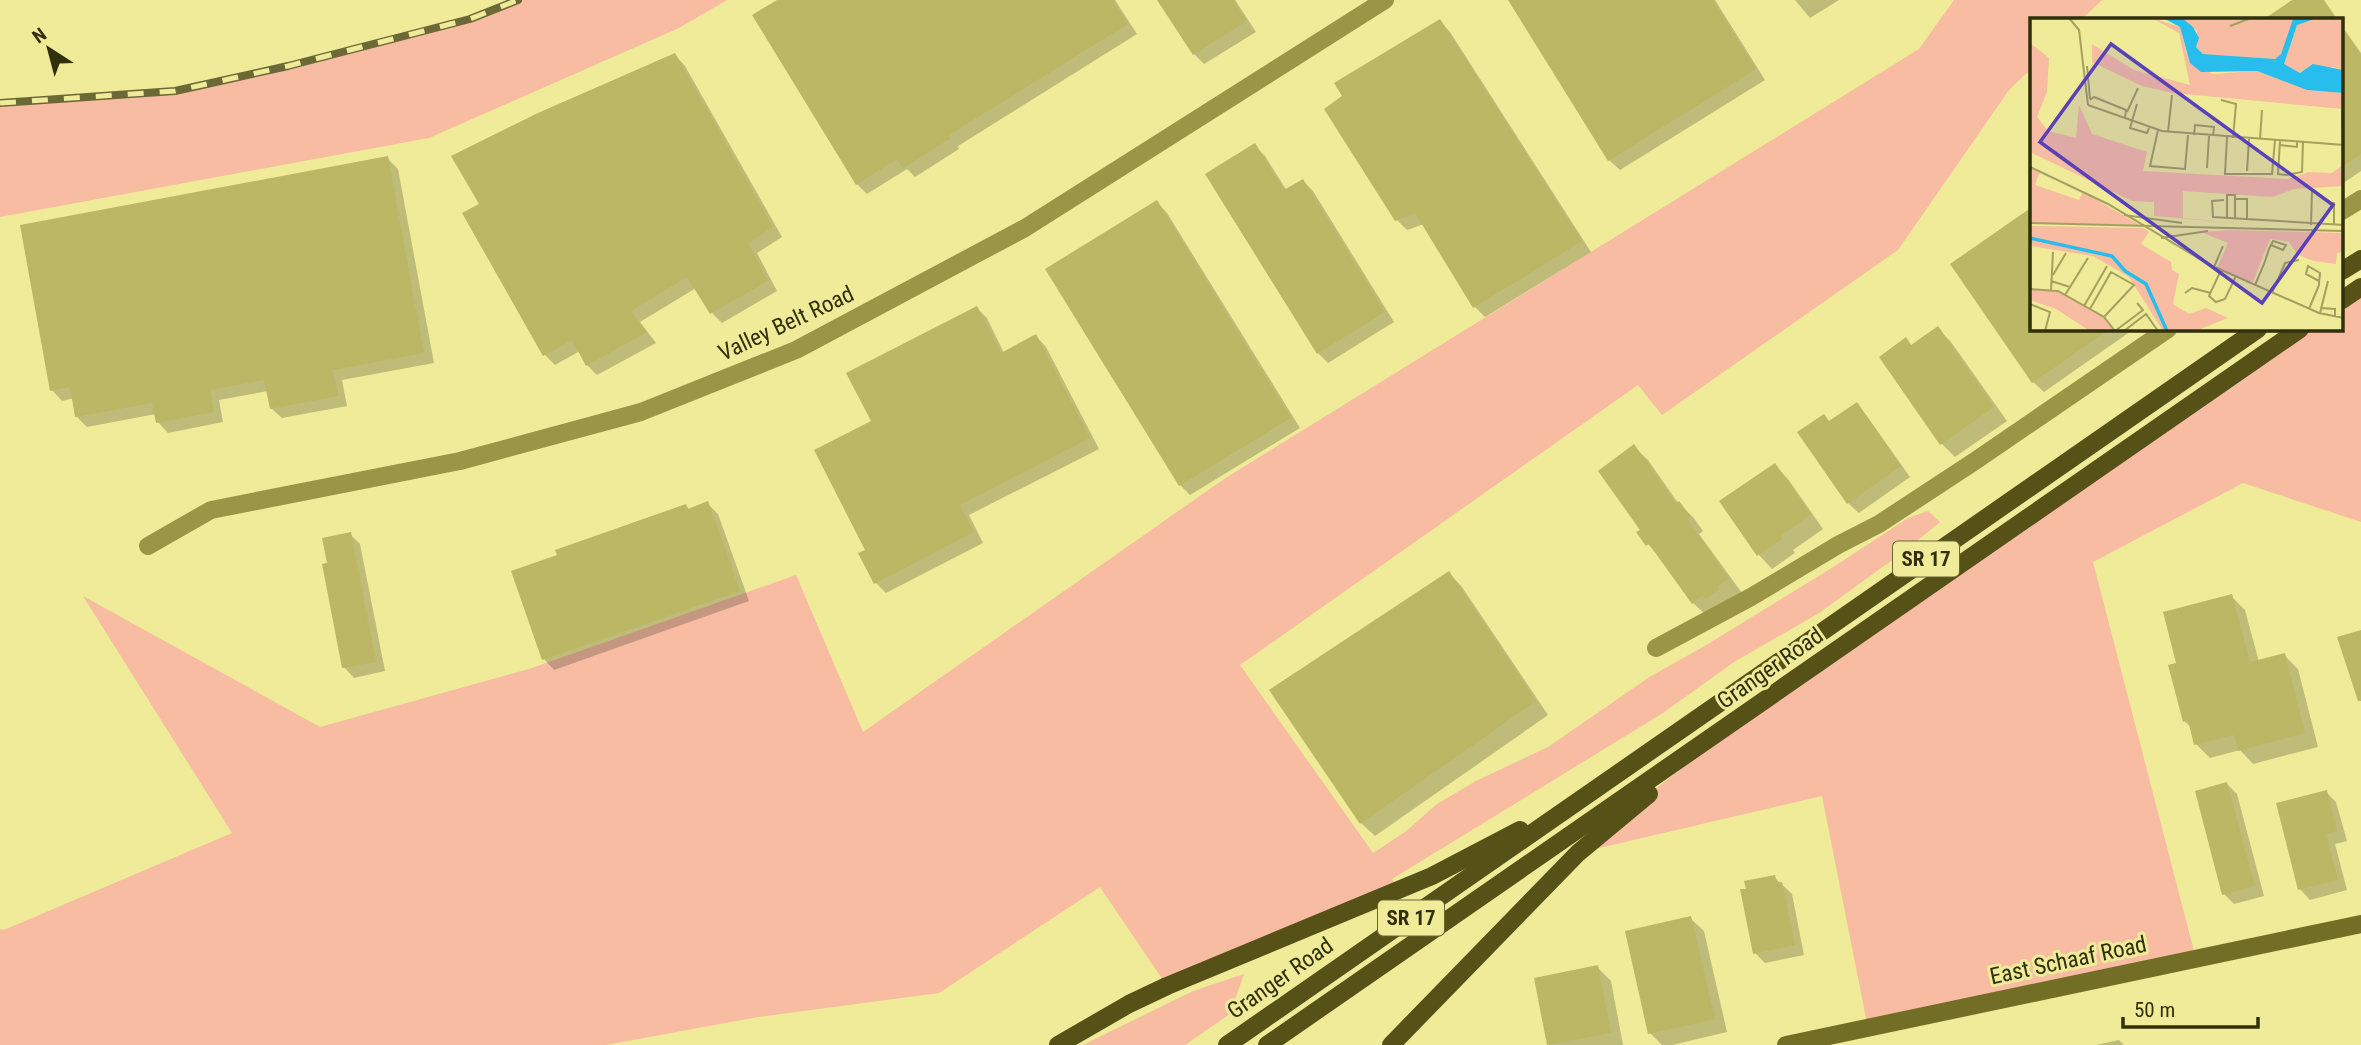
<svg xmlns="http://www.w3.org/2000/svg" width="2361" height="1045" viewBox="0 0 2361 1045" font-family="'Roboto Condensed',sans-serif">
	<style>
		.green { fill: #f7bca1 }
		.shadow { fill: #0003 }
		.building { fill: #bbb765 }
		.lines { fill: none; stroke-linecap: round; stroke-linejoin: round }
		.street { stroke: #9b9646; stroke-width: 18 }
		.secondary { stroke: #726e26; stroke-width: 18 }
		.primary { stroke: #555117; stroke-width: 18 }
		.rail-casing { stroke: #6c6937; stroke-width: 8 }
		.rail { stroke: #efeb98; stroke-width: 5; stroke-dasharray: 16; stroke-linecap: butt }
		.labels { text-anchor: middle; stroke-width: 6; stroke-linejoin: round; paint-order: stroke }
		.shield { fill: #efeb98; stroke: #6a6736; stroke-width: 2 }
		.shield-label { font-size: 21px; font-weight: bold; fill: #312f0c }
		.street-label { font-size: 23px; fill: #312f0c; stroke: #efeb98 }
		.inset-river { fill: none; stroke: #27bded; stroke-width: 3.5 }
		.inset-road { fill: none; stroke: #a3a060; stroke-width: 2 }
		.view { fill: #5841b9; fill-opacity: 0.15; stroke: #5841b9; stroke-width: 3.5 }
		.inset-edge { fill: none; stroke: #312f0c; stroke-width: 3.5 }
	</style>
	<rect width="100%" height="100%" fill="#efeb98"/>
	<g class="green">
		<path d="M518 0H727L679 28 429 138 0 217V103L175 91 288 66 470 19Z"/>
		<path d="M1954 0H2102L2082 19H2032V68L2009 90 1898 250 1662 415 1638 385 1240 665 1373 853 1405 832 1437 804 1476 781 1548 747 1651 676 1703 647 1835 566 1908 518 1928 511 1940 522 1902 553 1819 613 1734 662 1663 713 1392 879 1399 889 1167 986 1100 887 939 993 758 1017 606 1045H0V929L4 930 232 833 83 596 320 727 529 669 796 575 863 732 1224 479 1919 49Z"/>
		<path d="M2361 287V522L2243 483 2093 562 2196 959 1868 1028 1822 796 1578 853 1602 831 1780 691 2300 329H2342V300Z"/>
		<path d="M1244 974 1230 1014 1185 1045H1083L1193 991Z"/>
	</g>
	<g class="shadow">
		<path d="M782 0H1115L1137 34 958 146 959 149 915 177 907 169 867 194 857 184Z"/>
		<path d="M1159 0H1235L1256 32 1204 64 1194 54Z"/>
		<path d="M1550 0H1715L1765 80 1620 170 1609 160Z"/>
		<path d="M1795 0H1839L1810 18Z"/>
		<path d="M2295 0H2324L2337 19H2267Z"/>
		<path d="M1440 21 1450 32 1591 252 1485 317 1475 307 1424 224 1407 230 1397 220Z"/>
		<path d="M2342 26 2361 53V171L2342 184Z"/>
		<path d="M675 55 685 66 782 237 757 253 777 291 722 323 712 313 696 288 640 322 656 343 597 375 587 365 580 351 555 365 545 355 481 205Z"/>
		<path d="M1255 146 1265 156 1287 191 1303 181 1313 191 1394 322 1328 363 1318 353Z"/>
		<path d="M387 158 398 169 434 363 342 380 347 406 282 418 271 408 268 391 219 400 223 422 168 433 158 422 156 414 87 427 77 417 74 398 62 401 52 390Z"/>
		<path d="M1157 202 1167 213 1300 428 1190 495 1180 485Z"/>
		<path d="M2032 209V329H2134L2044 392 2033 382 1952 265Z"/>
		<path d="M977 308 987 318 1004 353 1036 336 1046 347 1099 449 969 515 983 543 886 593 876 583 867 551 873 422Z"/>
		<path d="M1938 329 1951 342 2007 421 1955 457 1941 443 1906 340 1912 346Z"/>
		<path d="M1856 405 1866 415 1910 477 1859 513 1848 503 1830 422Z"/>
		<path d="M1634 447 1648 460 1678 503 1693 517 1703 531 1699 534 1742 593 1707 616 1693 603 1662 559 1638 533 1643 531Z"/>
		<path d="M1774 465 1788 479 1823 529 1793 550 1795 553 1772 569 1759 555Z"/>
		<path d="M708 504 718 514 749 601 554 670 544 659 514 572 686 506 690 510Z"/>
		<path d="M350 534 360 544 385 671 354 678 344 667 329 564Z"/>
		<path d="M1449 573 1462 587 1548 715 1375 836 1361 823Z"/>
		<path d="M2231 596 2245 610 2259 662 2284 655 2298 669 2318 747 2253 764 2240 750 2210 758 2196 744 2192 728 2184 721 2178 664Z"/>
		<path d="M2227 784 2237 794 2264 896 2234 904 2224 894Z"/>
		<path d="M2326 792 2336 802 2347 841 2335 844 2347 890 2310 900 2300 889Z"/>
		<path d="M1774 877 1792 894 1804 955 1765 963 1755 953Z"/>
		<path d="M1690 918 1704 931 1727 1032 1672 1045H1662L1650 1033Z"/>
		<path d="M1597 967 1611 981 1623 1045H1549L1536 979Z"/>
		<path d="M2119 1040 2124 1045H2096Z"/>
	</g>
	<g class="building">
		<path d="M777 0H1113L1128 24 949 135 951 138 903 168 897 159 856 185 752 15Z"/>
		<path d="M1157 0H1233L1247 21 1193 55Z"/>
		<path d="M1508 0H1713L1756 69 1608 161Z"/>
		<path d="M2292 0H2323L2336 19H2264Z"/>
		<path d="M1440 19 1582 241 1473 308 1415 213 1395 221 1324 109 1342 96 1334 83Z"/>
		<path d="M2342 27 2361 55V154L2342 167Z"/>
		<path d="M675 53 773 227 748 243 768 281 710 314 687 277 631 311 647 332 586 366 572 340 543 356 462 213 479 204 451 156 538 113Z"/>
		<path d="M1255 143 1284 190 1303 179 1385 312 1317 354 1205 174Z"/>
		<path d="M388 156 424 353 333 370 338 396 270 409 264 380 210 390 214 412 156 423 152 403 75 417 70 387 50 391 20 225Z"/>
		<path d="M1157 200 1291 418 1179 486 1045 269Z"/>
		<path d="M2032 207V329H2110L2032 383 1950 264Z"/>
		<path d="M977 306 1001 353 1036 334 1090 438 960 505 974 532 874 584 858 553 865 550 814 450 871 421 846 373Z"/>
		<path d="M1938 326 1994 407 1940 445 1879 357 1906 337 1911 345Z"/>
		<path d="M1857 402 1901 466 1847 504 1797 432 1824 414 1829 421Z"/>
		<path d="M1634 444 1676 503 1679 501 1691 517 1687 519 1729 578 1717 587 1719 590 1706 599 1703 595 1692 604 1649 544 1646 546 1636 532 1640 530 1598 471Z"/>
		<path d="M1775 463 1811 514 1780 536 1782 539 1757 556 1719 501Z"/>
		<path d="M708 501 740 591 542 660 511 571 557 555 555 550 686 504 688 509Z"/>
		<path d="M351 532 376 662 342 668 322 564 327 563 322 538Z"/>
		<path d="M1449 571 1536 701 1360 824 1269 690Z"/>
		<path d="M2232 594 2250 662 2285 653 2305 733 2238 751 2234 735 2194 745 2188 720 2183 722 2168 665 2176 663 2163 612Z"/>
		<path d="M2361 630V701H2358L2337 637Z"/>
		<path d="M2227 782 2255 886 2222 895 2195 791Z"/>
		<path d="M2327 790 2337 831 2326 834 2338 880 2298 890 2276 803Z"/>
		<path d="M1775 875 1777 883 1782 882 1795 945 1753 954 1740 889H1746L1744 881Z"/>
		<path d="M1691 916 1715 1019 1648 1034 1625 931Z"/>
		<path d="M1598 965 1611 1033 1547 1045 1534 978Z"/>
	</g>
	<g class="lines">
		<g class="street">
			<path d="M2342 211 2361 199"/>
			<path d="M148 546 211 510 460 461 641 412 796 350 1025 228 1385 0"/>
			<path d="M1656 648 1751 597 1838 545 1879 524 1975 461 2168 329"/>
		</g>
		<path class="secondary" d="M1786 1045 2361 924"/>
		<g class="primary">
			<path d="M2342 271 2361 259"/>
			<path d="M2342 300 2361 287"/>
			<path d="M1058 1045 1129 1004 1167 986 1432 876 1520 830"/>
			<path d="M1227 1045 2258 329"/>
			<path d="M1267 1045 2300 329"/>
			<path d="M1391 1045 1578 853 1649 794"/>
		</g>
		<defs>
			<path id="rail" d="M0 103 175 91 288 66 470 19 518 0"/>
		</defs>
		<use href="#rail" class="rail-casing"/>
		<use href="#rail" class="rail"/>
	</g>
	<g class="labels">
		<g class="shield">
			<rect x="1893" y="541.5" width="66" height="35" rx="5"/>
			<rect x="1378" y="900.5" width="66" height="35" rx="5"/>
		</g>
		<g class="shield-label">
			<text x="1926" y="566">SR 17</text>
			<text x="1411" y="925">SR 17</text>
		</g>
		<g class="street-label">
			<text transform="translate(786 323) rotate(-25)" y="8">Valley Belt Road</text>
			<text transform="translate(1770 668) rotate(-35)" y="8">Granger Road</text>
			<text transform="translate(2068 960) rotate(-12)" y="8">East Schaaf Road</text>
			<text transform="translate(1280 978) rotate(-35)" y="8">Granger Road</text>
		</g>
	</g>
	<g transform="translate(2030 18)">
		<rect width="313" height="313" fill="#efeb98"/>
		<path d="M122 0 150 9 157 36 182 56 227 53 277 72 313 75V91L143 75 112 68 62 44V26L104 52 160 67 149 15ZM152 0H264L251 36 245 41 173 36 166 29 167 13ZM313 0V52L303 49 270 55 253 46 267 7 278 1ZM0 25 19 40 17 74 7 99 18 113 46 120 49 87 62 116 117 134 113 153 258 161 279 154 302 155 313 147V168L264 171 243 179 153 173V200L228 207 124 198V184L102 183 0 134ZM0 149 10 154 5 167 49 182 53 174 110 207 0 205ZM0 208 114 210 119 214 111 226 141 244 142 252 149 256 143 286 159 296 176 290 198 300 165 313H133L99 259 63 238 0 228ZM201 212 313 215V234L307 235 306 246 284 243 268 237 259 224 240 221 222 266 187 250 198 225 171 214ZM0 271 28 273 74 299 85 313H60L26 291 0 282Z" fill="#f7bca1"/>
		<path d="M133 0H152L163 9 169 20 166 29 173 36 245 41 251 36 263 1 287 0 267 7 254 46 270 55 283 46 313 52V75L277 72 227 53 171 54 160 45 150 9Z" fill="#27bded"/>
		<path class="inset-river" d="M0 220 82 238 95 253 116 266 137 313"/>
		<path class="inset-road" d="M39 0 49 12 58 87M200 8 221 0M57 48 60 81M60 82 64 79 96 92 95 101M191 82 206 86 203 120M107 86 100 110 117 115 119 110M58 87 132 113 314 127M312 93 313 127M97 94 108 70M128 112 120 148 155 151 158 117M138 114 142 77M164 117 165 107 184 109 183 118M197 119 195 156H242L245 122M230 121 232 92M250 123 248 156 256 157 272 154 273 124M250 127 267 129V124M0 149 78 186 178 246 289 295 314 300M177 150 179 118M217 153 219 121M205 181H217V202M194 182 182 183 183 199 314 207M304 184V206M94 197 152 205M197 200V177H205V201M0 205 314 213M281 207 282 173M131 220 178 213M184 249 193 228M191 252 179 278 186 284 195 281 206 258M23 257 36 235M21 263 40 269 35 277M225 267 234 246 239 231 243 223 256 227 253 232 241 227M40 269 58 240M0 271 28 273 74 299 85 313M21 273 23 234M155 275 162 270 181 275M242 275 255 245 269 242M0 286 20 294 15 313M54 288 77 248M291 290 305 291V299M60 291 81 254 104 267 74 299M279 291 289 267V265L290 255 278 248 276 256 289 263M290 295 298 263M85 313 113 292 107 285M94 313 116 296 128 313"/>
		<path class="view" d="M81 26 303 187 232 285 10 124Z"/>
		<rect width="313" height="313" class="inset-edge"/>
	</g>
	<g transform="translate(49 49) rotate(324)" stroke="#efeb98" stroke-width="5" paint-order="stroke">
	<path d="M0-5L12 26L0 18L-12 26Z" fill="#312f0c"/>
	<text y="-10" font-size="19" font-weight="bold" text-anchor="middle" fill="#312f0c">N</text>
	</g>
	<path d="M2123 1017v10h135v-10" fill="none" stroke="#312f0c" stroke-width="3.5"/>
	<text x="2134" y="1017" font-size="21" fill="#312f0c" stroke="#efeb98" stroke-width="5" paint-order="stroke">50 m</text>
</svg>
